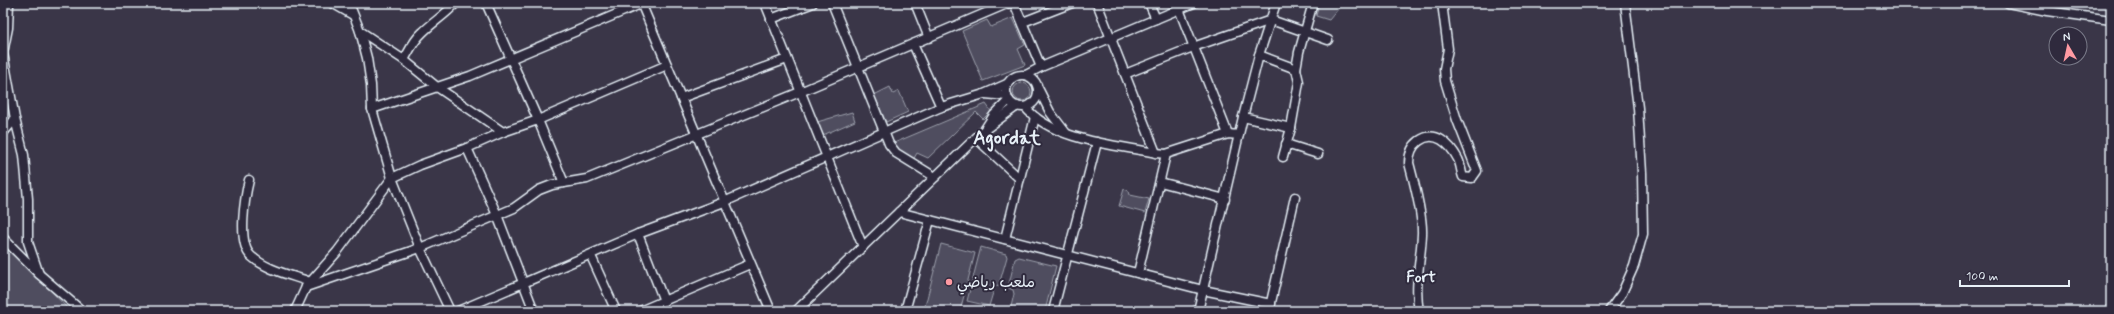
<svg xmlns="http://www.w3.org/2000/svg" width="2114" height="314" viewBox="0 0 2114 314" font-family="Mynerve,'Playpen Sans Arabic',sans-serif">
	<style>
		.green { fill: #504e5f; stroke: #9ca0ac }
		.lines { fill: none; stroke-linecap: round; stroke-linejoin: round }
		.minor-casing { stroke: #e8f1f8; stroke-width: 11 }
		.minor { stroke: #2f2a3d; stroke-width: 8 }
		.poi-dot { fill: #ff9aa2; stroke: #2f2a3d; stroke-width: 1.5 }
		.labels { text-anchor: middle; stroke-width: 4; stroke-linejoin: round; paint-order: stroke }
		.poi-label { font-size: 15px; fill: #e8f1f8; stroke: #2f2a3d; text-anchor: start }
		.neighbourhood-label { font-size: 16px; font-weight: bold; fill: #e8f1f8; stroke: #2f2a3d }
		.district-label { font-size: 19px; font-weight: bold; fill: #e8f1f8; stroke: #2f2a3d }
	</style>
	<rect width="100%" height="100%" fill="#3a3648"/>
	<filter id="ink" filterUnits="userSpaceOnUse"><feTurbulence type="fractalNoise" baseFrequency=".025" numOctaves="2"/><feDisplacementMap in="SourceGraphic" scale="8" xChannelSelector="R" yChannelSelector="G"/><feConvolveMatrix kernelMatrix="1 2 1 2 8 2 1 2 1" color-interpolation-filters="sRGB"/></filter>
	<g filter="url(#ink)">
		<g class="green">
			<path d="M1319 3H1343L1329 20 1316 16Z"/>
			<path d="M1013 18 1025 45 1018 49 1025 65 983 81 962 31 987 20 991 27Z"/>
			<circle cx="1022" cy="92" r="9"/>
			<path d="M890 87 893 94 899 91 908 112 886 122 874 95Z"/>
			<path d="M986 104 991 111 983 119 976 112 928 158 917 153 913 160 898 153 894 143Z"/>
			<path d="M852 112 855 121 823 135 817 122Z"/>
			<path d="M1124 189 1129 191 1130 195 1149 199 1145 213 1119 206Z"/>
			<path d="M3 240 68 309V311H3Z"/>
			<path d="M941 244 975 253 960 311 924 310Z"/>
			<path d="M981 247 1006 254 1007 257 999 285 995 286 989 306 967 301Z"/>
			<path d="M1019 257 1056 266 1045 311H1010L1014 294 1013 290 1008 288 1015 259Z"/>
		</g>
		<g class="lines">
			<defs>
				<g id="minor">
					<path d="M9 3 8 28 3 53 15 119 24 155 28 199V242L39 274"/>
					<path d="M332 3 353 15"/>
					<path d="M349 3 360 31 367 58 371 85 372 109 392 178 420 248 450 311"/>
					<path d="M486 3 538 120 667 65"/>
					<path d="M641 3 771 311"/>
					<path d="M765 3 863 247"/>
					<path d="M832 3 889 144 896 153 935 177"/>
					<path d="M915 3 929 38"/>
					<path d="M1014 3 1041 67"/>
					<path d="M1097 3 1156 153"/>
					<path d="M1149 3 1156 19"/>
					<path d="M2008 3 2047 11 2111 20"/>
					<path d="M1179 9 1228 134"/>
					<path d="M771 19 813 3"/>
					<path d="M1023 22 1072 3"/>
					<path d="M360 31 404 60 437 87 503 132"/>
					<path d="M913 44 941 107"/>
					<path d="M1259 55 1296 69"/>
					<path d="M404 60C409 51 414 40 422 33 433 22 445 15 456 3"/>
					<path d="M1125 74 1193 47 1271 20 1328 40"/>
					<path d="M1026 75 1041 67 1194 3"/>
					<circle cx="1022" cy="91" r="16"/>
					<path d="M1039 90 1050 112 1066 133"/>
					<path d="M985 94 1007 96"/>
					<path d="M681 98 787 59"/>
					<path d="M1025 107C1053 141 1116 145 1156 153L1166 154 1228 134 1239 135"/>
					<path d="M372 109 470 76 643 3"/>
					<path d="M1243 117 1291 128"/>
					<path d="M985 129 994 115 1009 100"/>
					<path d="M3 133 15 119"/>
					<path d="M976 138 1020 179"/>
					<path d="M1286 144 1318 154"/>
					<path d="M1283 157 1291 128 1299 82 1296 69 1299 52 1313 3"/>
					<path d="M249 180C245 197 237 243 251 256 266 270 291 275 310 282"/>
					<path d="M1160 182 1225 199"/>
					<path d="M899 212 1203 290 1271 304"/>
					<path d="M638 234 664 301"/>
					<path d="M3 238 39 274 82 311"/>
					<path d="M1005 239 1035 117"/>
					<path d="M591 256 616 311"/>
					<path d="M1138 273 1166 154"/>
					<path d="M306 287 420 248 514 208 539 190 552 185 587 179 800 92 1009 3"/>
					<path d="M295 311 306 287 337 252 392 178 420 165 467 148"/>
					<path d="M458 311 638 234 724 202 941 107 984 94 1009 83"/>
					<path d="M534 311 497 215 467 148 503 132 538 120 564 183"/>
					<path d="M640 311 750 264"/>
					<path d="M796 311 983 131 1017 106"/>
					<path d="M905 311 930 220"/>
					<path d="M1053 311 1097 142"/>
					<path d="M1198 311 1243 117 1259 55 1276 3"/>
					<path d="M1269 311 1295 197"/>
					<path d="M1419 311C1414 285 1421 260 1422 234 1423 215 1414 182 1409 163 1409 154 1411 147 1419 141 1435 129 1450 144 1458 159 1461 165 1461 172 1463 177L1472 178 1477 171 1457 120 1445 81 1444 69 1448 49 1442 3"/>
					<path d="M1609 311 1622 293 1634 266 1643 234 1642 173 1638 108 1625 3"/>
				</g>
			</defs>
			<use href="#minor" class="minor-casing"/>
			<use href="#minor" class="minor"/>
		</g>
	</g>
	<circle class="poi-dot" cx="949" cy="282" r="4"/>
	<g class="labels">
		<g class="poi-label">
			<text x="957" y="287">ملعب رياضي</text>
		</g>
		<g class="neighbourhood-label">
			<text x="1421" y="282">Fort</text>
		</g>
		<g class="district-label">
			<text x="1007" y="144">Agordat</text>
		</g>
	</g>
	<rect width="2114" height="314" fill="none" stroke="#2f2a3d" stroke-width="16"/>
	<rect x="8" y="8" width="2098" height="298" fill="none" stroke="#e8f1f8" stroke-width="1.5" filter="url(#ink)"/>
	<g transform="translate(2068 46) rotate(351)"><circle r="19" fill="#2f2a3d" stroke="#797a88"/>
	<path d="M0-3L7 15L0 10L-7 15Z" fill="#ff9aa2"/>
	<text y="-6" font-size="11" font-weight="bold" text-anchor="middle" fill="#e8f1f8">N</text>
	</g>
	<path d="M1960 280v6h109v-6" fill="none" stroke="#e8f1f8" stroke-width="2"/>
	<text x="1966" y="280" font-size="12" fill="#e8f1f8" stroke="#2f2a3d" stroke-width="3" paint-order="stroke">100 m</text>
</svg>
